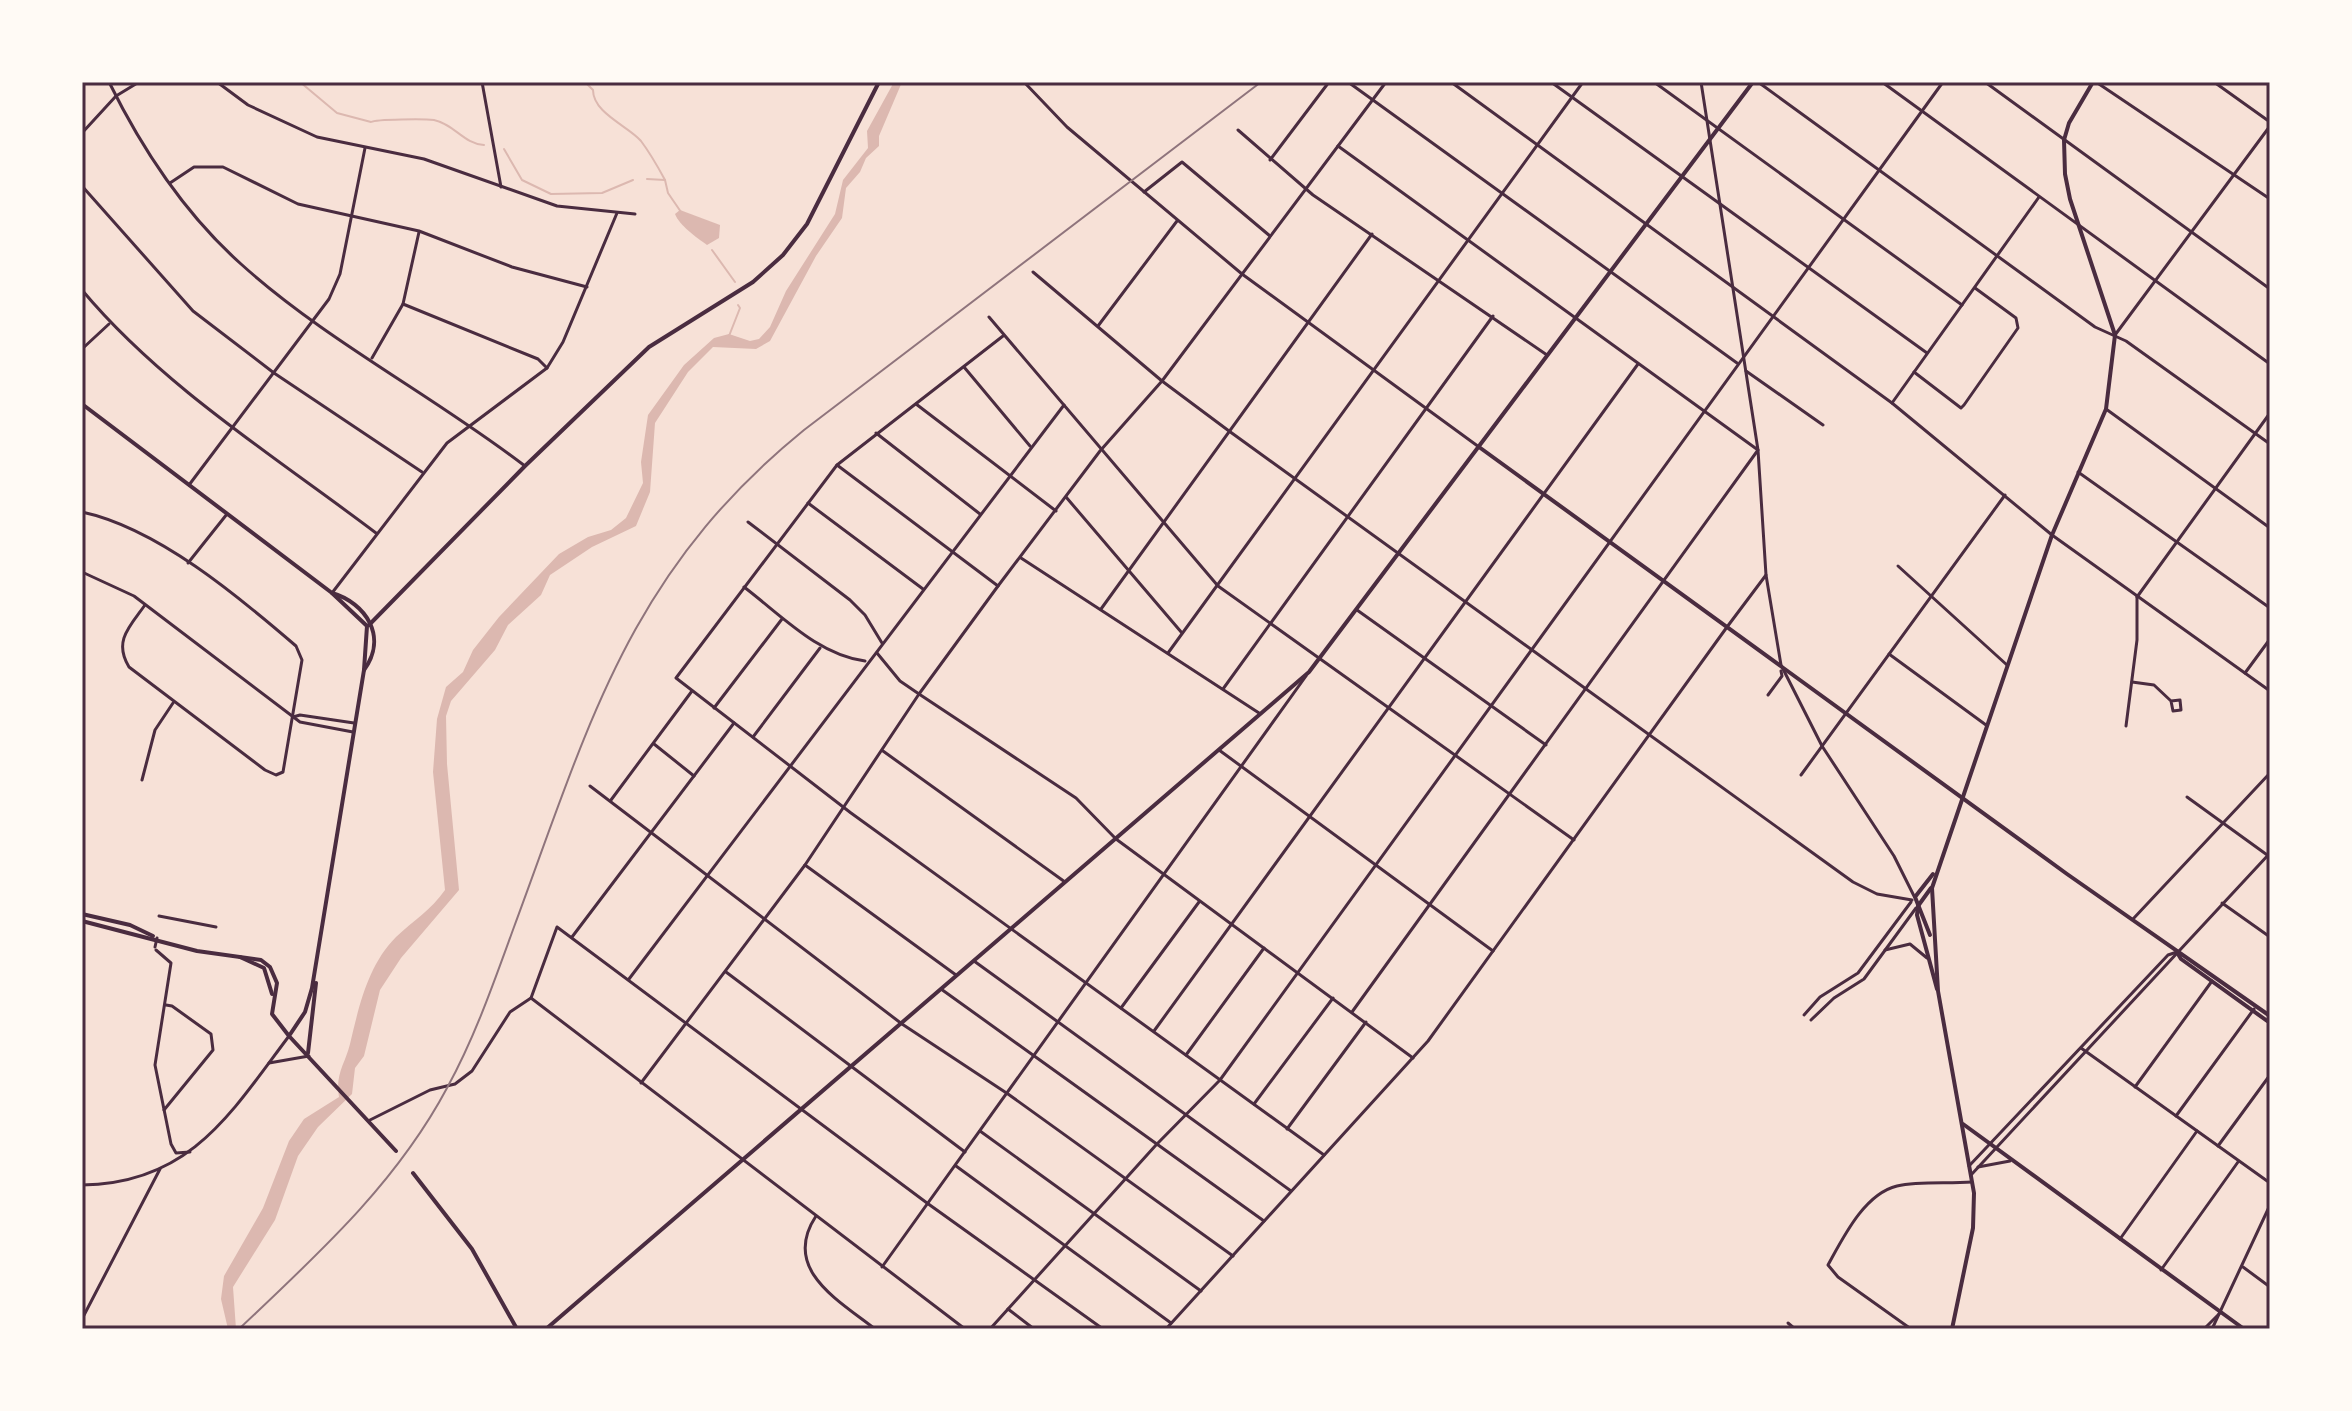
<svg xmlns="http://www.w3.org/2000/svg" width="2352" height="1411" viewBox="0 0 2352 1411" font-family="'Archivo Narrow',sans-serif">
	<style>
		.water { fill: #dcb8b0 }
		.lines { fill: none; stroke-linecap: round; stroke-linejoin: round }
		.stream { stroke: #dcb8b0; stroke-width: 2 }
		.minor { stroke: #4a2c40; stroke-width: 3 }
		.tertiary { stroke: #4a2c40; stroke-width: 3 }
		.secondary { stroke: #4a2c40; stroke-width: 4 }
		.primary { stroke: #4a2c40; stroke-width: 4 }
		.trunk { stroke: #4a2c40; stroke-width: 4 }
		.rail { stroke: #8f747c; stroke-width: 2 }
		.neatline { fill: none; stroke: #4a2c40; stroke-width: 3 }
	</style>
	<rect width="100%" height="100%" fill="#f7e1d7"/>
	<g class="water">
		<path d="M894 82H902L879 136V146L866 158 860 172 846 188 842 218 816 256 770 341 756 349 713 347 688 372 655 423 650 492 636 526 592 547 550 575 541 595 508 625 495 650 451 701 446 716 447 764 459 890 401 958 380 990 364 1056 355 1068 352 1094 318 1127 298 1156 275 1220 233 1287 236 1329H228L221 1299 224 1276 263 1208 289 1141 304 1119 339 1097C335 1074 345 1064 350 1044 359 1006 368 965 396 937 414 920 431 910 445 890L433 772 437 719 446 687 463 672 473 650 499 617 559 554 588 537 611 530 626 518 643 483 641 462 648 415 684 365 714 338 729 334 750 341 759 339 770 327 786 291 835 214 843 180 868 148 867 131Z"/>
		<path d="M680 210 720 225 719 238 707 245C697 238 679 225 675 214Z"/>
	</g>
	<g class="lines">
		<g class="stream">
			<path d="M289 82H295"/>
			<path d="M300 82 337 113 371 122C376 119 426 119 434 120 454 124 464 144 484 145"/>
			<path d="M585 82 593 90C593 113 628 126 641 141 650 153 658 167 665 180"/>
			<path d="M504 149 522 180 551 194 602 193 633 180"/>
			<path d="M647 179 665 180 668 193 681 212"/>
			<path d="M712 250 735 282"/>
			<path d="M729 336 740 308 738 305"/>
		</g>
		<g class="minor">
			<path d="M109 82C142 149 185 214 241 264 325 340 434 396 525 466"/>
			<path d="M217 82 248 105 317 137 424 159 557 206 635 214"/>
			<path d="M482 82 501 187"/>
			<path d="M1348 82 1737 363"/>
			<path d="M1451 82 1892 403 2052 535 2270 691"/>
			<path d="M1551 82 1927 353"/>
			<path d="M1654 82 1962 305"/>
			<path d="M1758 82 2095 327 2126 341 2270 444"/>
			<path d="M1882 82 2270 364"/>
			<path d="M1985 82 2270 289"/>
			<path d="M2096 82 2270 199"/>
			<path d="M2214 82 2270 122"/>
			<path d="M1238 130 1313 195 1547 355"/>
			<path d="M1338 146 1758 450 1352 1012"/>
			<path d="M1270 160 1329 82"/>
			<path d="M170 183 194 167H223L298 204 419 231 512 267 587 287"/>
			<path d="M82 186 193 311 274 373 422 472"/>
			<path d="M1144 192 1182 162 1270 236"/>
			<path d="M82 290C162 386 277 458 376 533"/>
			<path d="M403 304 538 359 547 368"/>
			<path d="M1098 326 1177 221"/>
			<path d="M2115 335 2270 126"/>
			<path d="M1003 336 837 465 676 678 851 813 1324 1155"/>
			<path d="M82 349 109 324"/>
			<path d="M372 358 403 304 419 232"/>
			<path d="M964 367 1030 446"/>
			<path d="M1746 371 1823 425"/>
			<path d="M1914 372 1961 408 1964 405 2018 328 2016 318 1975 288"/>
			<path d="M1892 403 2039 197"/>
			<path d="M916 404 1056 511"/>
			<path d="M2106 409 2270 528"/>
			<path d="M876 433 980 514"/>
			<path d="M837 465 998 586"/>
			<path d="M2078 472 2270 608"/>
			<path d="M189 485 329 299 340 274 365 148"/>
			<path d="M1066 497 1182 633"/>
			<path d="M808 503 923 589"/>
			<path d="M82 512C157 528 238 596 296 646L302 660 283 772 276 775 265 770 129 667C113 641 130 626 145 605"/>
			<path d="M748 522 850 600 865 615 882 643"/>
			<path d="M1021 558 1259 713"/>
			<path d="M188 563 227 514"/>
			<path d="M1898 566 2007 665"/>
			<path d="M82 572 134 596 300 722 353 732"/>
			<path d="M744 587C781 615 818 655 865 661"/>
			<path d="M332 593 447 443 547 368 563 342 617 213"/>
			<path d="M2137 597 2270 413"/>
			<path d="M1101 609 1372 234"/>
			<path d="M1357 610 1546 745"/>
			<path d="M1727 627 1766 575"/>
			<path d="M877 653 900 681 919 694 1076 798 1116 839 1413 1058"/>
			<path d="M1168 653 1583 82"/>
			<path d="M1889 654 1986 725"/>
			<path d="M2245 673 2270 639"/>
			<path d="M2132 682 2154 685 2171 701 2173 711 2181 710 2180 700 2171 701"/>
			<path d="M1223 689 1493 316"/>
			<path d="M714 708 782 619"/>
			<path d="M293 717 300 715 354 723"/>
			<path d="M2126 726 2137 640V597"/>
			<path d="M753 737 820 648"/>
			<path d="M654 744 694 776"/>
			<path d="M1219 750 1493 951"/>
			<path d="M883 751 1065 882"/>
			<path d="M1801 775 2005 495"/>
			<path d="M142 780 155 730 173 703"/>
			<path d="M590 786 902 1024 1008 1094 1233 1256"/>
			<path d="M2187 797 2270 857"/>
			<path d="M611 800 692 691"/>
			<path d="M805 865 956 975"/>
			<path d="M2222 903 2270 937"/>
			<path d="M159 916 216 927"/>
			<path d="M2133 919 2270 773"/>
			<path d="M572 937 734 723"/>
			<path d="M155 947 157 938"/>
			<path d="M156 950 171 963 155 1065 171 1144 176 1153 190 1152"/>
			<path d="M974 961 1291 1191"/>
			<path d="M726 972 965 1152"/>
			<path d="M629 979 1064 405"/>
			<path d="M941 989 1264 1221"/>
			<path d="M1121 1008 1199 902"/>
			<path d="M1154 1031 1638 364"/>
			<path d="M2081 1048 2270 1183"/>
			<path d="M1186 1055 1264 948"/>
			<path d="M641 1083 805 865 919 694 998 586 1100 451 1162 381 1386 82"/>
			<path d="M2135 1087 2212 981"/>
			<path d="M1254 1104 1333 998"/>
			<path d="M164 1110 213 1050 211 1034 172 1006 166 1005"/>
			<path d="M2176 1116 2254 1009"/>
			<path d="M370 1120 430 1090 455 1084 472 1071 510 1012 531 998 557 927 927 1203 1103 1329"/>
			<path d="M1287 1129 1366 1022"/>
			<path d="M980 1131 1201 1291"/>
			<path d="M2218 1146 2270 1075"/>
			<path d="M956 1166 1171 1323"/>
			<path d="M816 1216C781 1269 838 1300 875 1329"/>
			<path d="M2120 1239 2197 1131"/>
			<path d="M882 1267 1306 676"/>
			<path d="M2243 1267 2270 1287"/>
			<path d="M2161 1270 2238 1162"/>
			<path d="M1008 1309 1034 1329"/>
			<path d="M82 1319 160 1169"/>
			<path d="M1788 1323 1795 1329"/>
			<path d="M990 1329 1156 1145 1220 1080 1943 82"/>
			<path d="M1911 1329 1838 1277 1828 1265C1843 1238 1864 1194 1897 1186 1920 1181 1948 1184 1972 1182"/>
		</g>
		<g class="tertiary">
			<path d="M1024 82 1067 127 1242 274 1479 447"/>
			<path d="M1701 82 1758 450 1766 575 1781 665 1822 746 1894 856 1914 896"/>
			<path d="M82 133 116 96 139 82"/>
			<path d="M1033 272 1162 381 1229 431 1853 882 1877 894 1912 900"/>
			<path d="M989 317 1218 586 1574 840"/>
			<path d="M1768 695 1782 676 1781 671"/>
			<path d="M1885 950 1910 944 1927 958"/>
			<path d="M531 998 965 1329"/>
			<path d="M1804 1015 1820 997 1858 973 1911 902"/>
			<path d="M1811 1020 1834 998 1864 979 1916 908"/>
			<path d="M269 1063 309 1056"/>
			<path d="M1969 1166 2168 955 2177 952"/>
			<path d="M1978 1167 2010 1161"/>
			<path d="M1971 1175 2270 853"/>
			<path d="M82 1185C190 1184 231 1113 289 1036"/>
			<path d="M1166 1329 1428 1041 1727 627"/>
			<path d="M2204 1329 2221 1312"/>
			<path d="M2212 1329 2270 1205"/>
		</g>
		<g class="secondary">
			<path d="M1479 447 2067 874 2270 1016"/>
			<path d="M369 625 525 466 649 347 753 282 783 255 807 224 879 82"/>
			<path d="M2178 954 2181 959 2270 1023"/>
			<path d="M1963 1124 2244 1329"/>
			<path d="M546 1329 1309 672 1753 82"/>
		</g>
		<g class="primary">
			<path d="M1931 888 1918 906 1917 915 1937 989"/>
			<path d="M82 914 130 925 153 936"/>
			<path d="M82 921 197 951 261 960 270 967 277 983 272 1014 289 1036"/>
			<path d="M1930 935 1915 897 1933 874"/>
			<path d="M240 957 264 968 272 994"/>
			<path d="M1952 1329 1973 1228 1974 1193 1938 991 1932 888 2052 535 2106 409 2115 335 2070 199 2065 174 2064 140 2069 123 2093 82"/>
		</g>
		<g class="trunk">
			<path d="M82 404 332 593C366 603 388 637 364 670"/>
			<path d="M332 593 367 626 364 670 312 988 305 1012 289 1036 396 1151"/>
			<path d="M308 1053 316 983"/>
			<path d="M413 1173 472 1249 517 1329"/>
		</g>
		<path class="rail" d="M239 1329C317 1255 396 1184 447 1088 475 1037 494 982 514 927 589 725 628 573 804 430L1261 82"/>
	</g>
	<rect width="2352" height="1411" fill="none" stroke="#fffaf5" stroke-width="168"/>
	<rect x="84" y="84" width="2184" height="1243" class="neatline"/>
</svg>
